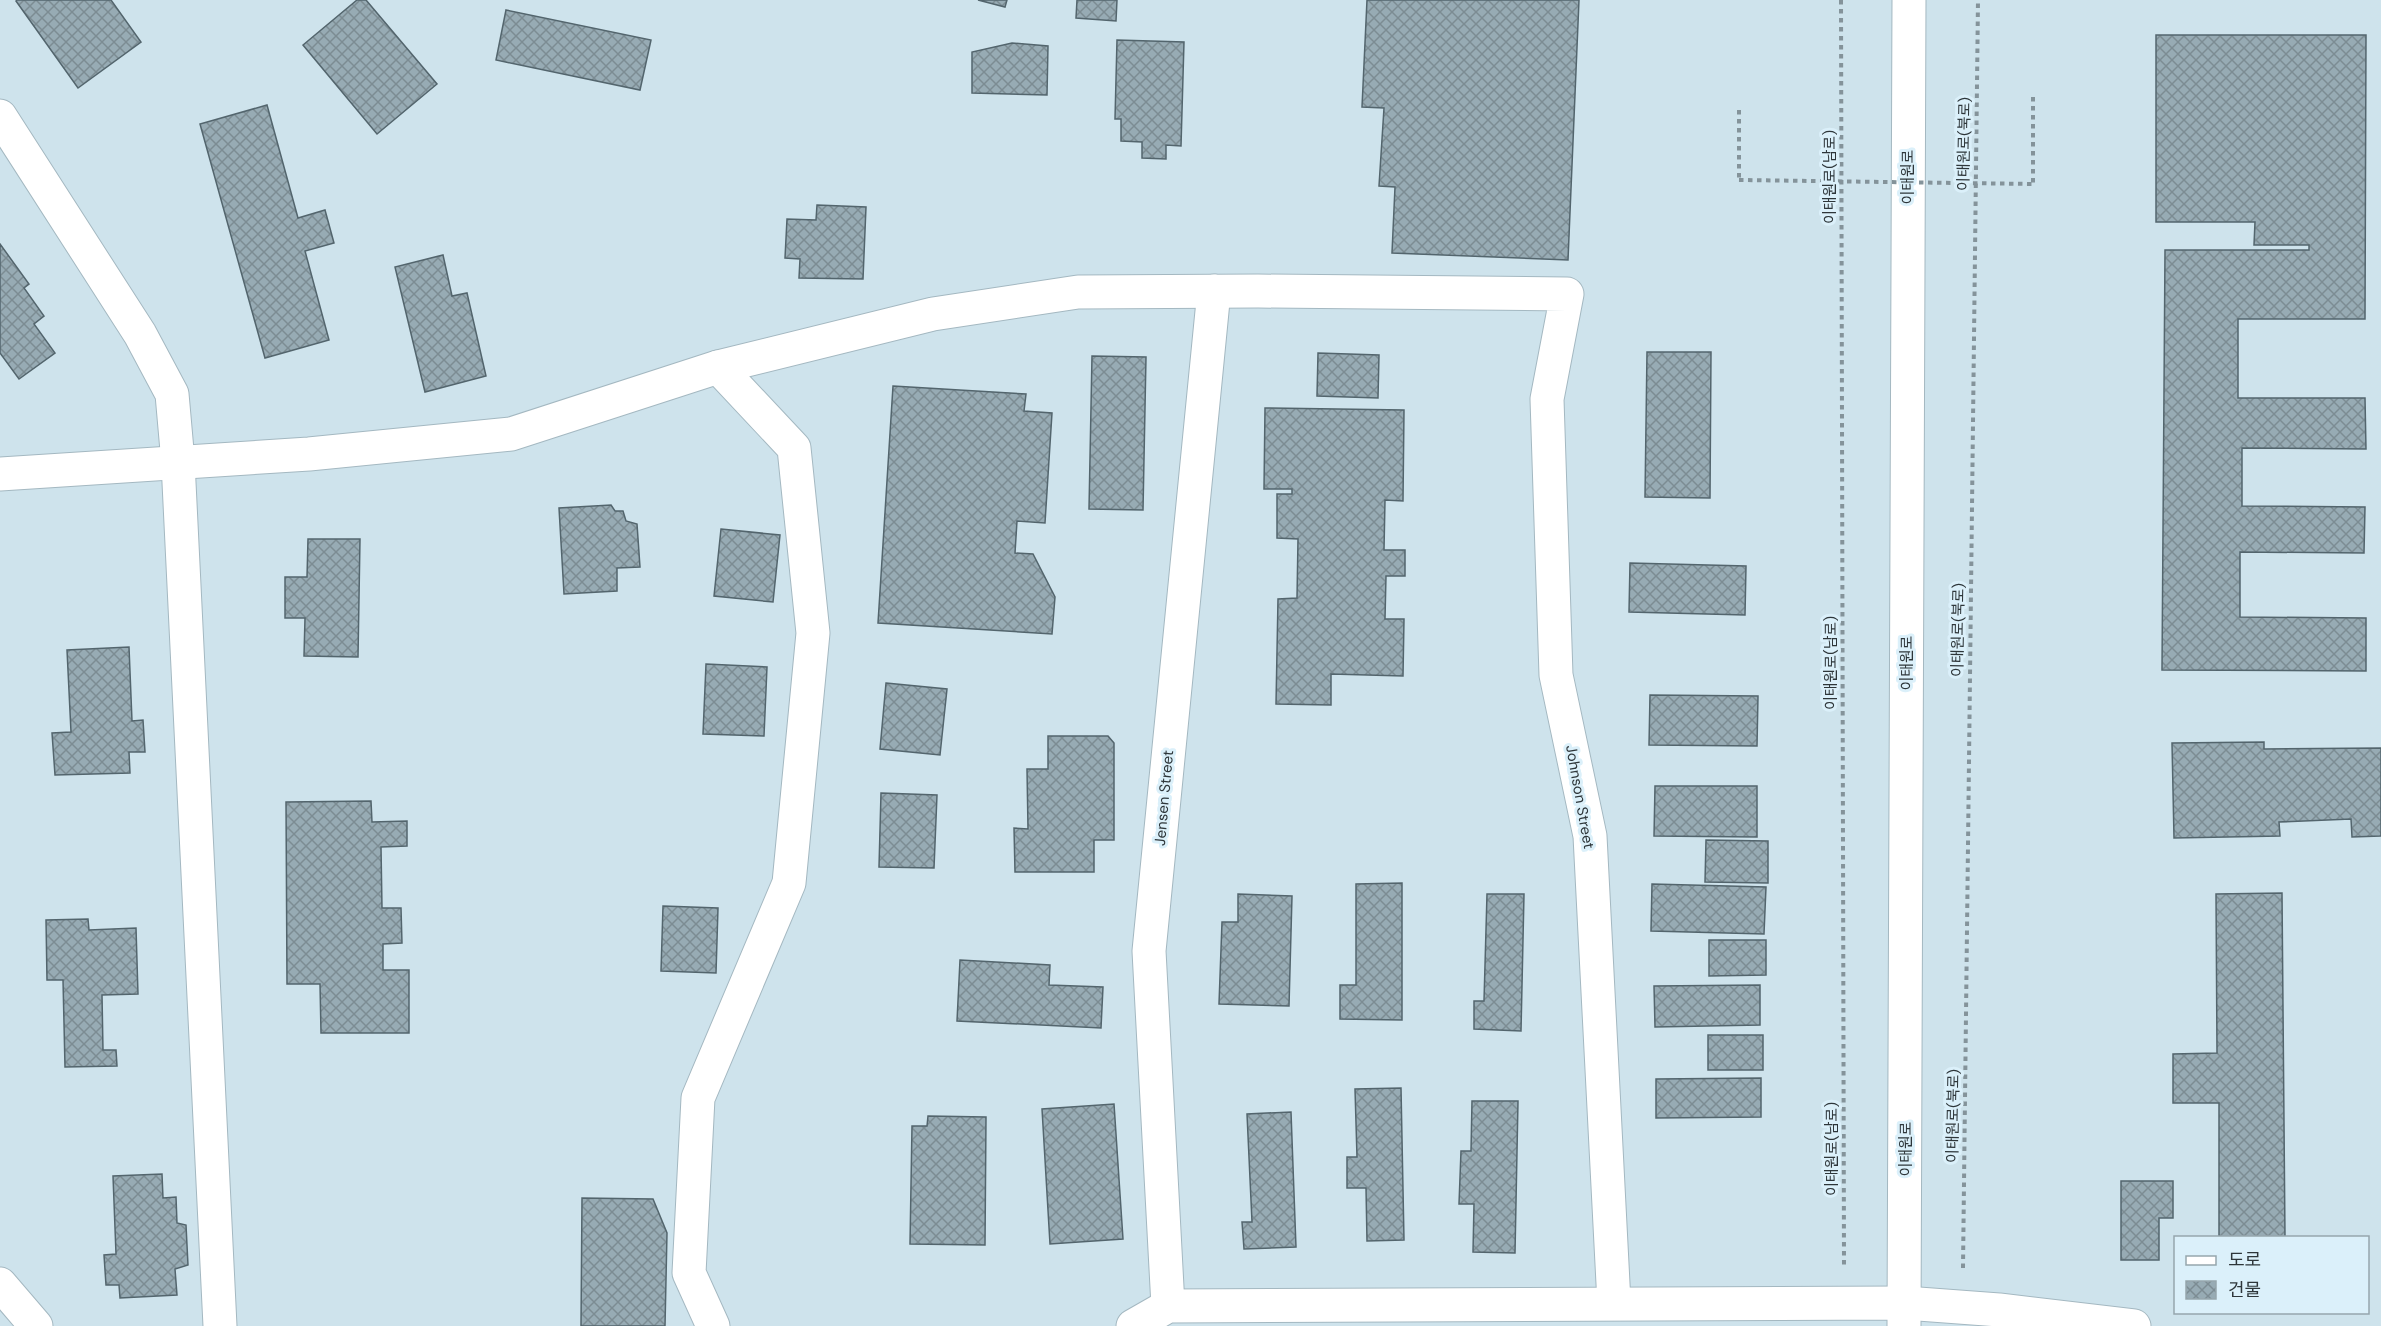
<svg xmlns="http://www.w3.org/2000/svg" width="2381" height="1326" viewBox="0 0 2381 1326" font-family="'DM Sans','Noto Sans KR',sans-serif">
	<style>
		.building { fill: url(#building-cross-hatch); stroke: #53656d; stroke-width: 1.5 }
		.lines { fill: none; stroke-linecap: round; stroke-linejoin: round }
		.minor-casing { stroke: #a4b8c1; stroke-width: 35 }
		.major-casing { stroke: #a4b8c1; stroke-width: 35 }
		.path { stroke: #84939a; stroke-width: 4; stroke-dasharray: 4.5 4.5; stroke-linecap: butt }
		.minor { stroke: #fff; stroke-width: 33 }
		.major { stroke: #fff; stroke-width: 33 }
		.path-bridge { stroke: #84939a; stroke-width: 4; stroke-dasharray: 4.5 4.5; stroke-linecap: butt }
		.labels { text-anchor: middle; stroke-width: 6; stroke-linejoin: round; paint-order: stroke }
		.street-label { font-size: 15px; fill: #2e363a; stroke: #dbf0fa }
	</style>
	<defs>
		<pattern id="building-cross-hatch" width="8" height="8" patternUnits="userSpaceOnUse" patternTransform="scale(1.5)"><rect width="8" height="8" fill="#97abb4"/><path d="M0 0l8 8M0 8l8-8" fill="none" stroke="#7c8c93"/></pattern>
	</defs>
	<rect width="100%" height="100%" fill="#cee3ec"/>
	<g class="building">
		<path d="M17 0H111L141 42 78 88 16 1Z"/>
		<path d="M357 0H366L437 84 377 134 303 45Z"/>
		<path d="M978 0H1007L1005 7Z"/>
		<path d="M1077 0H1117L1116 21 1076 18Z"/>
		<path d="M1367 0H1579L1568 260 1392 253 1395 187 1379 186 1384 108 1362 107Z"/>
		<path d="M506 10 651 40 640 90 496 60Z"/>
		<path d="M2156 35H2366L2365 319H2238V398H2365L2366 449 2242 448V506L2365 507 2364 553 2240 552V617L2366 618V671L2162 670 2165 250H2309V245H2254L2255 222H2156Z"/>
		<path d="M1117 40 1184 42 1181 146 1166 145V159L1142 158V142L1121 141V119H1115Z"/>
		<path d="M1012 43 1048 46 1047 95 972 93V52Z"/>
		<path d="M267 105 298 218 325 210 334 243 305 251 329 340 265 358 200 124Z"/>
		<path d="M817 205 866 207 863 279 799 278 800 259 785 258 787 219 816 220Z"/>
		<path d="M0 244 29 284 24 288 44 316 34 324 55 353 19 379 0 353Z"/>
		<path d="M443 255 452 296 467 293 486 376 425 392 395 267Z"/>
		<path d="M1647 352H1711L1710 498 1645 497Z"/>
		<path d="M1318 353 1379 355 1378 398 1317 396Z"/>
		<path d="M1092 356 1146 357 1143 510 1089 509Z"/>
		<path d="M893 386 1026 394 1024 411 1052 413 1045 523 1017 521 1015 553 1033 554 1055 597 1052 634 878 623Z"/>
		<path d="M1265 408 1404 410 1403 501 1385 500 1384 550H1405V576H1386L1385 619H1404L1403 676 1331 674V705L1276 704 1278 599 1297 598 1298 539 1277 538V494H1292V489H1264Z"/>
		<path d="M611 505 615 511H623L626 521 637 524 640 567 617 568V591L564 594 559 508Z"/>
		<path d="M721 529 780 535 773 602 714 596Z"/>
		<path d="M308 539H360L358 657 304 656 305 618H285V577H307Z"/>
		<path d="M1630 563 1746 566 1745 615 1629 612Z"/>
		<path d="M129 647 132 721 143 720 145 752H129L130 773 55 775 52 733 71 732 67 650Z"/>
		<path d="M706 664 767 667 764 736 703 734Z"/>
		<path d="M886 683 947 689 940 755 880 749Z"/>
		<path d="M1650 695 1758 696 1757 746 1649 745Z"/>
		<path d="M1048 736H1108L1114 743V840H1094V872H1015L1014 828 1028 829 1027 769H1048Z"/>
		<path d="M2264 742V749L2381 748V836L2352 837 2351 819 2279 822 2280 836 2174 838 2172 743Z"/>
		<path d="M1655 786H1757V837L1654 836Z"/>
		<path d="M881 793 937 795 934 868 879 867Z"/>
		<path d="M371 801 372 822 407 821V846L381 847 382 908H401L402 943 383 944V970H409V1033H321L320 984H287L286 802Z"/>
		<path d="M1706 840 1768 841V883L1705 882Z"/>
		<path d="M1402 883V1020L1340 1019V985H1356V884Z"/>
		<path d="M1652 884 1766 887 1764 934 1651 931Z"/>
		<path d="M2282 893 2285 1238H2219V1103H2173V1054L2217 1053 2216 894Z"/>
		<path d="M1238 894 1292 896 1289 1006 1219 1004 1222 922H1238Z"/>
		<path d="M1487 894H1524L1521 1031 1474 1029V1001H1484Z"/>
		<path d="M663 906 718 908 716 973 661 971Z"/>
		<path d="M88 919 89 930 136 928 138 994 102 995 103 1050H116L117 1066 65 1067 63 980H47L46 920Z"/>
		<path d="M1709 940H1766V975L1709 976Z"/>
		<path d="M960 960 1050 965 1049 985 1103 987 1101 1028 957 1021Z"/>
		<path d="M1760 985V1025L1655 1027 1654 986Z"/>
		<rect x="1708" y="1035" width="55" height="35"/>
		<path d="M1761 1078V1117L1656 1118V1079Z"/>
		<path d="M1401 1088 1404 1240 1367 1241 1366 1188H1347V1157H1357L1355 1089Z"/>
		<path d="M1472 1101H1518L1515 1253 1473 1252 1474 1204H1459L1461 1151H1471Z"/>
		<path d="M1114 1104 1123 1239 1050 1244 1042 1109Z"/>
		<path d="M1291 1112 1296 1247 1244 1249 1242 1222H1252L1247 1114Z"/>
		<path d="M928 1116 986 1117 985 1245 910 1244 912 1126H927Z"/>
		<path d="M162 1174 163 1198 176 1197 177 1223 186 1225 188 1265 175 1269 177 1295 120 1298 119 1285H106L104 1255 116 1254 113 1176Z"/>
		<path d="M2121 1181H2173V1218H2159V1260H2121Z"/>
		<path d="M582 1198 653 1199 667 1233 665 1326H581Z"/>
	</g>
	<g class="lines">
		<defs>
			<g id="minor">
				<path d="M0 116 140 334 172 394 178 462 220 1326"/>
				<path d="M0 474 309 454 511 434 718 367 933 314 1078 292 1258 291 1567 294 1547 399 1556 675 1590 836 1614 1303"/>
				<path d="M0 1284 36 1326"/>
				<path d="M1168 1306 1149 951 1214 291"/>
				<path d="M713 1326 689 1273 698 1098 789 883 813 633 794 448 718 367"/>
				<path d="M1133 1326 1168 1306 1905 1303 1999 1310 2134 1326"/>
			</g>
			<path id="major" d="M1904 1326 1909 0"/>
		</defs>
		<use href="#minor" class="minor-casing"/>
		<use href="#major" class="major-casing"/>
		<g class="path">
			<path d="M1841 0 1844 1265"/>
			<path d="M2033 97V184"/>
			<path d="M1739 110V180"/>
			<path d="M1963 1268 1978 0"/>
		</g>
		<use href="#minor" class="minor"/>
		<use href="#major" class="major"/>
		<path class="path-bridge" d="M1739 180 2033 184"/>
	</g>
	<g class="labels">
		<g class="street-label">
			<text transform="translate(1964 144) rotate(-89)" y="5">이태원로(북로)</text>
			<text transform="translate(1830 177) rotate(-90)" y="5">이태원로(남로)</text>
			<text transform="translate(1908 177) rotate(-90)" y="5">이태원로</text>
			<text transform="translate(1958 630) rotate(-89)" y="5">이태원로(북로)</text>
			<text transform="translate(1831 663) rotate(-90)" y="5">이태원로(남로)</text>
			<text transform="translate(1907 663) rotate(-90)" y="5">이태원로</text>
			<text transform="translate(1580 797) rotate(80)" y="5">Johnson Street</text>
			<text transform="translate(1164 798) rotate(-85)" y="5">Jensen Street</text>
			<text transform="translate(1953 1116) rotate(-89)" y="5">이태원로(북로)</text>
			<text transform="translate(1832 1149) rotate(-90)" y="5">이태원로(남로)</text>
			<text transform="translate(1906 1149) rotate(-90)" y="5">이태원로</text>
		</g>
	</g>
	<rect x="2174" y="1236" width="195" height="78" fill="#dbf0fa" stroke="#96a6ad" stroke-width="1.5"/>
	<rect x="2186" y="1256" width="30" height="9" fill="#ffffff" stroke="#96a6ad" stroke-width="1.5"/>
	<text x="2228" y="1266" font-size="18" fill="#2e363a">도로</text>
	<rect x="2186" y="1281" width="30" height="18" fill="url(#building-cross-hatch)" stroke="#96a6ad" stroke-width="1.5"/>
	<text x="2228" y="1296" font-size="18" fill="#2e363a">건물</text>
</svg>
